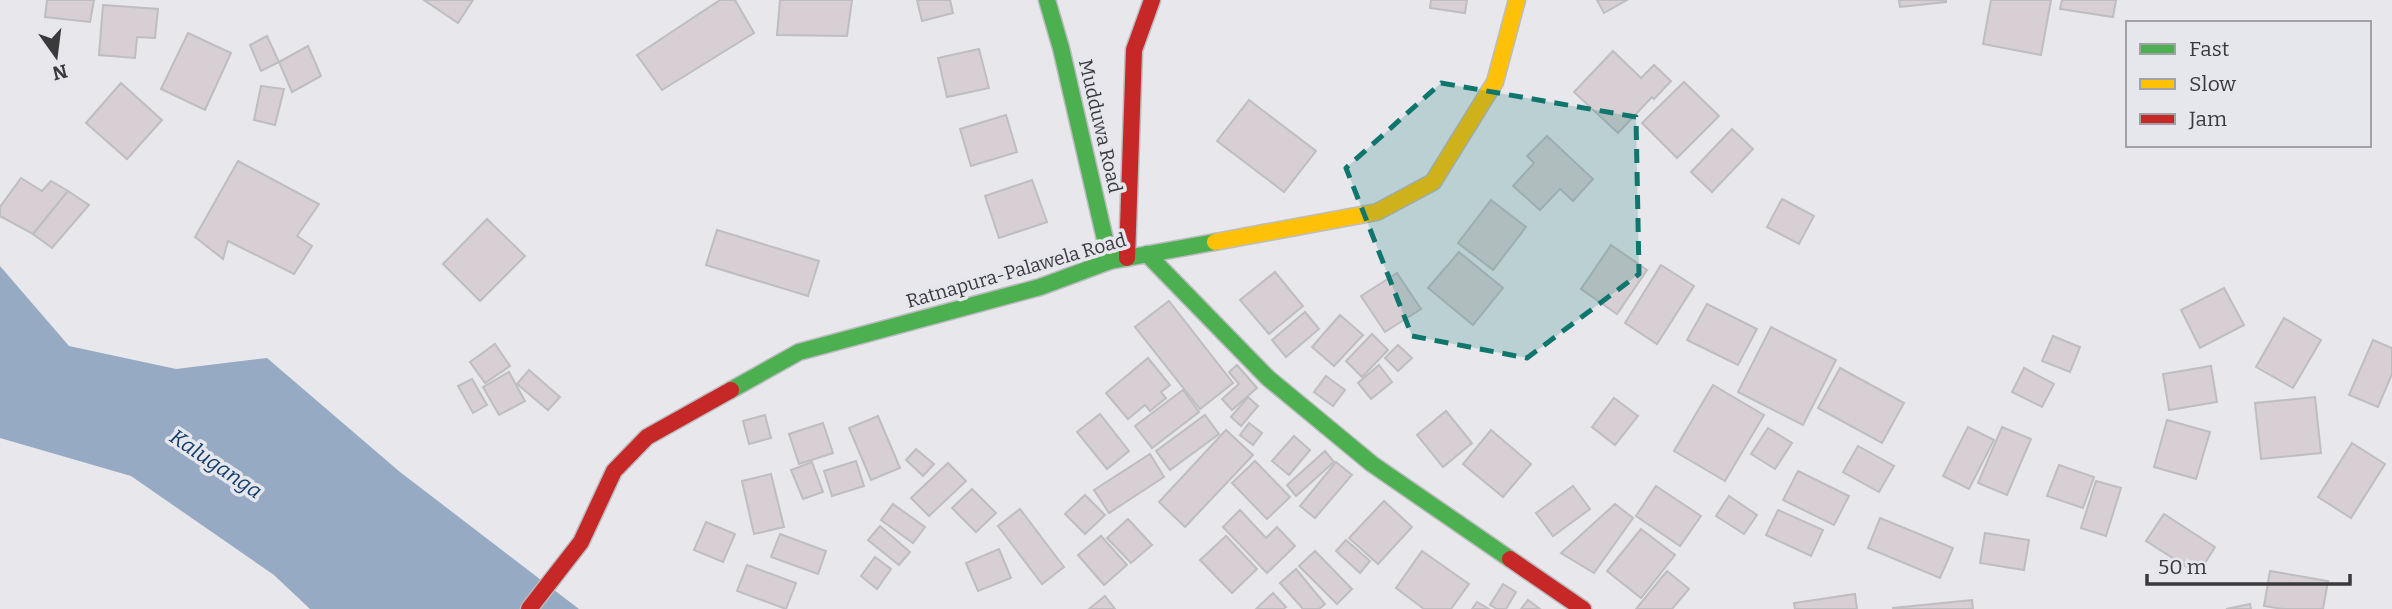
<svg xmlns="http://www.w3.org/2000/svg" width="2392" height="609" viewBox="0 0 2392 609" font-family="Bitter,serif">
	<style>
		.water { fill: #96aac3 }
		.building { fill: #d7cfd4; stroke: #bebdbf; stroke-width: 2 }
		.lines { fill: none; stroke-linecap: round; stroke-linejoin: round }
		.fast-casing { stroke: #bbbcbf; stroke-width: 19 }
		.slow-casing { stroke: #bbbcbf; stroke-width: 19 }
		.jam-casing { stroke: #bbbcbf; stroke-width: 19 }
		.fast { stroke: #4caf50; stroke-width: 16 }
		.slow { stroke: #ffc107; stroke-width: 16 }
		.jam { stroke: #c62828; stroke-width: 16 }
		.marked { fill: #0f766e; fill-opacity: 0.2; stroke: #0f766e; stroke-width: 5; stroke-dasharray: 14 9; stroke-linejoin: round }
		.labels { text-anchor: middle; stroke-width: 7; stroke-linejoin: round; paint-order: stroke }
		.street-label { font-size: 19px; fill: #3a3a3d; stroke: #e6e6ed }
		.water-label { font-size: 21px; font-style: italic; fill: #103b68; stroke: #e6e6ed }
	</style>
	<rect width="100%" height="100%" fill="#e7e7ec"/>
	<path class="water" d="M0 266 69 346 176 369 267 358 400 472 579 609H310L274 575 131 476 0 438Z"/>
	<g class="building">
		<path d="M47 0H94L90 22 45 17Z"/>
		<path d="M424 0H473L458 23Z"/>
		<path d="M720 0H735L754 33 662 90 637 55Z"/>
		<path d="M780 0H852L847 36 777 35Z"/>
		<path d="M917 0H950L953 13 922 21Z"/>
		<path d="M1431 0H1467L1465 13 1430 8Z"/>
		<path d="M1597 0H1627L1604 13Z"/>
		<path d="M1899 0H1946V2L1900 7Z"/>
		<path d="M1991 0H2051L2041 55 1983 44Z"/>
		<path d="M2062 0H2116L2113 17 2060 9Z"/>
		<path d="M103 5 158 9 155 38 137 37 135 58 99 55Z"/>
		<path d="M188 33 231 53 205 110 161 89Z"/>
		<path d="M267 36 279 62 261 71 250 45Z"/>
		<path d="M308 46 321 76 292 92 279 62Z"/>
		<path d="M979 49 989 88 947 97 938 58Z"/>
		<path d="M1613 51 1641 78 1654 65 1671 81 1654 99 1652 97 1618 133 1574 92Z"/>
		<path d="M1684 82 1719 116 1677 158 1642 123Z"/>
		<path d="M121 83 162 120 127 159 86 123Z"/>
		<path d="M261 86 284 89 275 125 254 120Z"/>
		<path d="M1249 100 1316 151 1284 192 1217 141Z"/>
		<path d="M1006 115 1017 152 971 166 960 129Z"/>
		<path d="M1732 129 1753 149 1712 192 1691 172Z"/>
		<path d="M1547 136 1593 179 1573 201 1560 189 1540 210 1513 186 1534 163 1527 156Z"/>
		<path d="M238 161 319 204 297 236 312 246 294 274 228 241 223 259 195 237Z"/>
		<path d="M21 178 42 191 51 181 68 191 33 234 0 216V207Z"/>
		<path d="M1032 180 1047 222 999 238 985 196Z"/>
		<path d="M68 191 89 205 52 248 33 234Z"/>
		<path d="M1782 199 1814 216 1799 244 1767 227Z"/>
		<path d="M1491 200 1526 227 1493 270 1458 243Z"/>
		<path d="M487 219 525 256 480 301 443 264Z"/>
		<path d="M717 230 819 261 808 296 706 265Z"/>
		<path d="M1611 245 1647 270 1617 314 1581 289Z"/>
		<path d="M1459 252 1503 288 1473 325 1428 288Z"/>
		<path d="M1661 265 1694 286 1657 344 1625 323Z"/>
		<path d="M1275 272 1303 306 1269 334 1240 300Z"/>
		<path d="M1397 273 1421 309 1385 332 1361 296Z"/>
		<path d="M2224 288 2244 325 2200 348 2181 310Z"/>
		<path d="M1169 301 1233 383 1200 409 1135 327Z"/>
		<path d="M1707 304 1757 329 1738 365 1687 340Z"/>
		<path d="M1305 312 1319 329 1286 357 1272 340Z"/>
		<path d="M1340 315 1363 335 1334 366 1312 347Z"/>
		<path d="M2284 318 2321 340 2293 388 2256 367Z"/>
		<path d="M1771 327 1836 360 1803 425 1738 392Z"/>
		<path d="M1372 334 1388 350 1362 377 1346 361Z"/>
		<path d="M2053 336 2080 347 2070 372 2042 361Z"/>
		<path d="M2373 340 2392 348V374L2378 407 2349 395Z"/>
		<path d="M495 344 510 366 485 383 470 362Z"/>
		<path d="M1398 345 1412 358 1398 371 1385 358Z"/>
		<path d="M1148 358 1170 385 1161 392 1166 398 1150 411 1145 405 1128 419 1106 393Z"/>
		<path d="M1237 365 1257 388 1232 410 1222 399 1239 384 1229 372Z"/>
		<path d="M1379 365 1392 382 1371 399 1358 383Z"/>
		<path d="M2211 366 2217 402 2169 410 2163 374Z"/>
		<path d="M1840 368 1904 403 1882 443 1818 408Z"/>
		<path d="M2024 368 2054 384 2042 407 2012 392Z"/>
		<path d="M529 370 560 397 548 410 517 384Z"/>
		<path d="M509 372 525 401 499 415 483 387Z"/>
		<path d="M1326 376 1345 390 1333 406 1314 392Z"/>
		<path d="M472 379 487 405 473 413 458 386Z"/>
		<path d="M1713 385 1764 415 1725 481 1674 451Z"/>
		<path d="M1183 390 1199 412 1152 448 1135 426Z"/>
		<path d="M1248 397 1258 406 1241 426 1231 417Z"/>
		<path d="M2315 397 2321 453 2261 459 2255 403Z"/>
		<path d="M1614 398 1638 416 1615 445 1592 427Z"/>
		<path d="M1446 411 1472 443 1443 467 1417 435Z"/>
		<path d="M1100 414 1129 451 1107 469 1077 432Z"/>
		<path d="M765 415 771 438 749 444 743 421Z"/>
		<path d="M1205 415 1219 434 1170 470 1156 451Z"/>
		<path d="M878 416 900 468 871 480 849 428Z"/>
		<path d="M2167 420 2210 432 2196 479 2154 467Z"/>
		<path d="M823 423 833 453 799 464 789 434Z"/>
		<path d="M1249 423 1262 433 1253 445 1240 435Z"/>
		<path d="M1968 427 1994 440 1969 489 1943 476Z"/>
		<path d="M2002 427 2031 439 2007 495 1978 483Z"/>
		<path d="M1768 428 1792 443 1775 469 1751 454Z"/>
		<path d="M1226 430 1253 455 1185 527 1159 502Z"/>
		<path d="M1491 430 1531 464 1503 497 1463 464Z"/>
		<path d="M1294 436 1310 450 1289 475 1272 461Z"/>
		<path d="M2352 443 2385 464 2351 518 2318 497Z"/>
		<path d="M1858 446 1894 466 1879 492 1843 472Z"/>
		<path d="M916 449 934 464 923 476 906 460Z"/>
		<path d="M1325 451 1334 462 1296 496 1287 485Z"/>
		<path d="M1150 454 1164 477 1109 513 1094 490Z"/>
		<path d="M856 461 864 486 832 496 824 471Z"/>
		<path d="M1255 461 1290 497 1267 519 1232 483Z"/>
		<path d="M812 462 823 492 803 499 791 470Z"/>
		<path d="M1336 462 1352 475 1315 518 1300 506Z"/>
		<path d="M948 463 966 481 929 516 911 498Z"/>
		<path d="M2059 465 2094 477 2083 508 2047 496Z"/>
		<path d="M1798 471 1849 496 1834 525 1783 500Z"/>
		<path d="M771 474 784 527 754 534 742 481Z"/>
		<path d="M2096 481 2121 488 2106 536 2081 528Z"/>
		<path d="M1573 486 1590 509 1553 536 1536 513Z"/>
		<path d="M1656 486 1701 516 1680 546 1636 516Z"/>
		<path d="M972 489 996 513 976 532 952 508Z"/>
		<path d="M1085 495 1105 515 1085 534 1065 514Z"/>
		<path d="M1729 496 1757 515 1744 534 1716 516Z"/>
		<path d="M1384 501 1412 527 1378 564 1349 538Z"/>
		<path d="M893 504 925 527 913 543 881 520Z"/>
		<path d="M1615 504 1633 518 1594 573 1561 553Z"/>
		<path d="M1020 509 1064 567 1042 584 998 526Z"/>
		<path d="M1240 510 1266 538 1277 527 1295 546 1267 573 1223 527Z"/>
		<path d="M1778 510 1823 530 1811 556 1766 535Z"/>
		<path d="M2164 514 2215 547 2198 574 2146 541Z"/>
		<path d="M1880 518 1953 548 1940 578 1868 548Z"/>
		<path d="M1128 519 1152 545 1131 563 1107 538Z"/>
		<path d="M706 522 735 534 723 562 694 550Z"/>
		<path d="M880 526 910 552 899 565 868 540Z"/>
		<path d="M1641 529 1675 555 1641 598 1607 571Z"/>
		<path d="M1985 533 2029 540 2024 570 1980 563Z"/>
		<path d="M780 534 826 551 818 574 771 557Z"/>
		<path d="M1101 536 1127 565 1104 585 1078 555Z"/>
		<path d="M1226 536 1257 569 1232 593 1200 560Z"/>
		<path d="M1346 540 1370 561 1360 573 1336 551Z"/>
		<path d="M999 549 1011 578 978 591 966 563Z"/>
		<path d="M1315 551 1352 589 1337 604 1299 566Z"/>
		<path d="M1422 551 1469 584 1451 609H1424L1396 588Z"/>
		<path d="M875 557 891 569 877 589 861 576Z"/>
		<path d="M747 565 796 583 786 609 737 591Z"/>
		<path d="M1296 569 1325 604 1319 609H1303L1280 583Z"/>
		<path d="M1667 571 1689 589 1672 609H1636Z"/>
		<path d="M2270 571 2328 581 2323 609H2283L2264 606Z"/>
		<path d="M1503 584 1516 592 1506 609H1497L1490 605Z"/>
		<path d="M1273 593 1286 607 1283 609H1256Z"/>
		<path d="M1855 594 1857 609H1795L1794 603Z"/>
		<path d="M1105 596 1115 609H1089Z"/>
		<path d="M1528 600 1540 609H1521Z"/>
		<path d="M1972 600 1973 609H1893V608Z"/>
		<path d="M1477 602 1489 609H1472Z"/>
		<path d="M2250 604 2251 609H2226Z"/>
	</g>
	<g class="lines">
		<defs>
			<g id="fast">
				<path d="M1047 0 1061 48 1110 261"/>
				<path d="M1147 254 1268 378 1372 464 1510 559"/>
				<path d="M731 390 799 352 1040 287 1110 261 1215 242"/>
			</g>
			<path id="slow" d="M1215 242 1377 212 1433 182 1495 82 1517 0"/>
			<g id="jam">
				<path d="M1127 258 1134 50 1152 0"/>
				<path d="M1510 559 1583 609"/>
				<path d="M529 609 581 542 614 471 647 437 731 390"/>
			</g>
		</defs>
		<use href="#fast" class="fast-casing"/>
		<use href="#slow" class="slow-casing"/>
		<use href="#jam" class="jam-casing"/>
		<use href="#fast" class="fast"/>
		<use href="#slow" class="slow"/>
		<use href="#jam" class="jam"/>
	</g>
	<path class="marked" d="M1441 83 1636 117 1639 274 1527 358 1412 336 1346 168Z"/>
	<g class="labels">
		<g class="street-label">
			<text transform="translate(1101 126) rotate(77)" y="7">Mudduwa Road</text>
			<text transform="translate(1016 270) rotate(-16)" y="7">Ratnapura-Palawela Road</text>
		</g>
		<g class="water-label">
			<text transform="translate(216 464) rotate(34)" y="7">Kaluganga</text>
		</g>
	</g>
	<rect x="2126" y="21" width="245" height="126" fill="#e6e6ed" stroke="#a1a1a7" stroke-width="2"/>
	<rect x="2140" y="44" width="35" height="10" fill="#4caf50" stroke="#a1a1a7" stroke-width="2"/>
	<text x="2189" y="56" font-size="21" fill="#3a3a3d">Fast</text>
	<rect x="2140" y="79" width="35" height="10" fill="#ffc107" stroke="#a1a1a7" stroke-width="2"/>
	<text x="2189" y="91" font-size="21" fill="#3a3a3d">Slow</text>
	<rect x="2140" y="114" width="35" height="10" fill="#c62828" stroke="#a1a1a7" stroke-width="2"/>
	<text x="2189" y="126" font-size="21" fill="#3a3a3d">Jam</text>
	<g transform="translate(56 56) rotate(166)" stroke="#e6e6ed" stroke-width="5" paint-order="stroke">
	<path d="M0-5L12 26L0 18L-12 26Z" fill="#3a3a3d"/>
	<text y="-10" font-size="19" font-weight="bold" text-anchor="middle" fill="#3a3a3d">N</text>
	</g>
	<path d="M2147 574v10h203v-10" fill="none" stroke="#3a3a3d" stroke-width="3.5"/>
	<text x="2158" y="574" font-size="21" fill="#3a3a3d" stroke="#e6e6ed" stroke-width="5" paint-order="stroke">50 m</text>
</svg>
